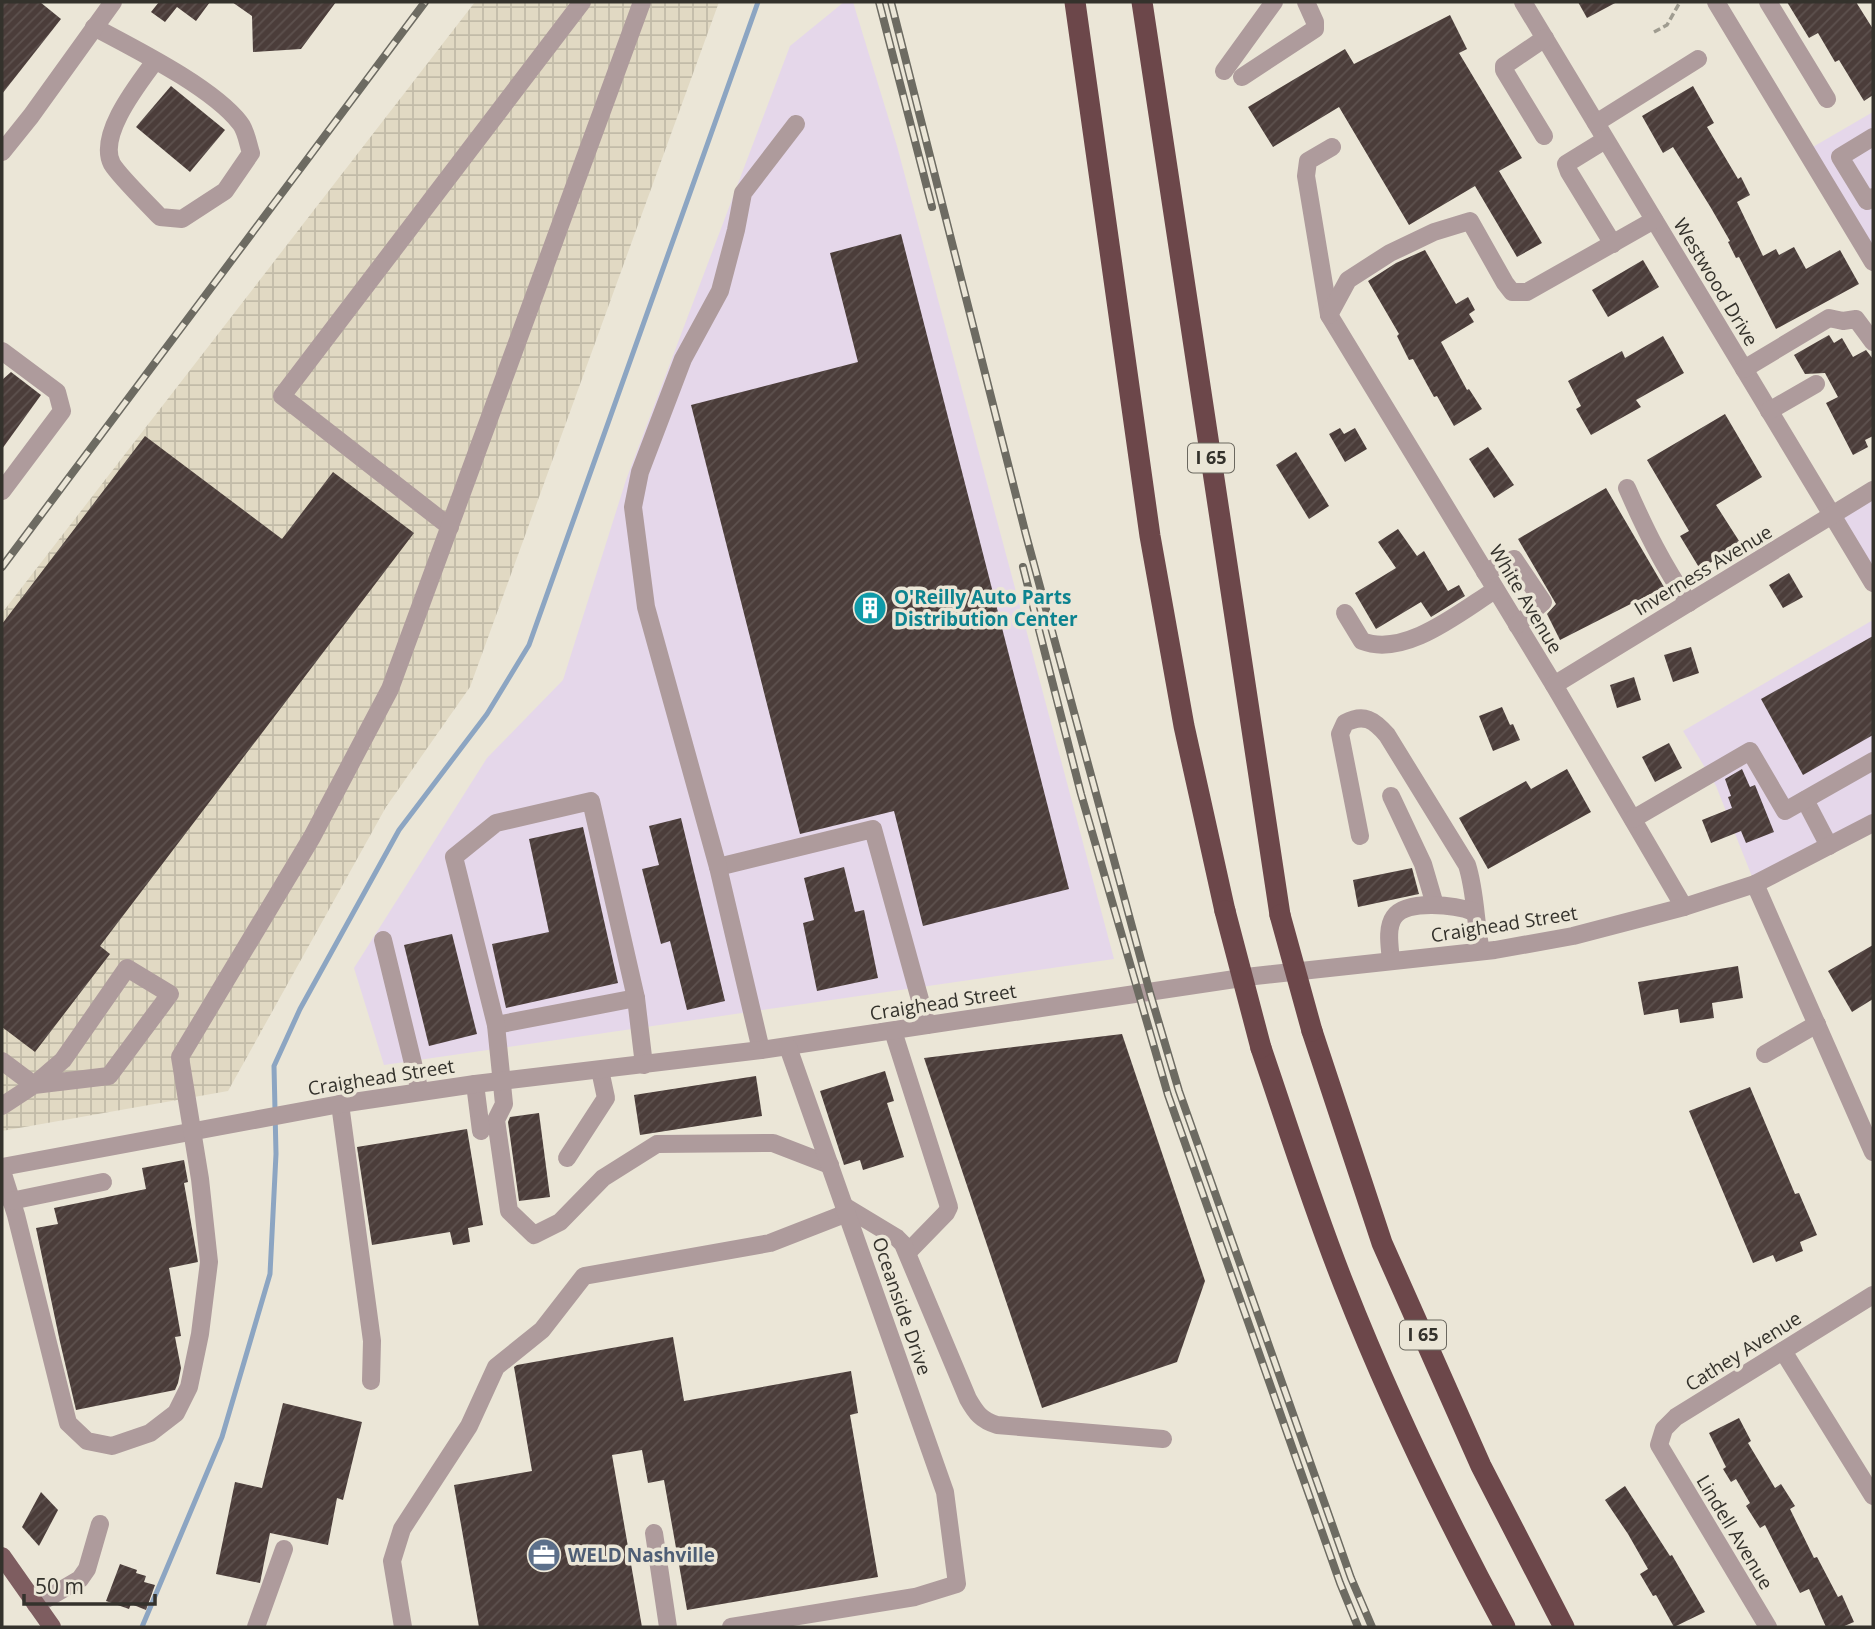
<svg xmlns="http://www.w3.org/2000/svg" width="1875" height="1629" viewBox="0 0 1875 1629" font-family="'Open Sans',sans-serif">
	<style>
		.commercial { fill: #e5d7ea }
		.industrial { fill: url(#industrial-grid) }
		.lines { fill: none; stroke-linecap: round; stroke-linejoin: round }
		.stream { stroke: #8ca5c2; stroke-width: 5 }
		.building { fill: url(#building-hatch) }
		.path { stroke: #9f9c90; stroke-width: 3.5; stroke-dasharray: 7 3.5; stroke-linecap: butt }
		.minor { stroke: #ae9b9c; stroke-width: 18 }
		.major { stroke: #7e5d60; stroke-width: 18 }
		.highway { stroke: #6c474a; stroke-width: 21 }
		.rail-casing { stroke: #6d6b62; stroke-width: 8 }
		.rail { stroke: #ebe6d7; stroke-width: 5; stroke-dasharray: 16; stroke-linecap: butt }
		.highway-bridge { stroke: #6c474a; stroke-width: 21 }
		.labels { text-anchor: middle; stroke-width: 7; stroke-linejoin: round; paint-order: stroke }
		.shield { fill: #ebe6d7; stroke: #6b685f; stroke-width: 2 }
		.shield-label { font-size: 18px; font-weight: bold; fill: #34322c }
		.street-label { font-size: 19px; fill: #34322c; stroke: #ebe6d7 }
		.culture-label { font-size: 19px; font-weight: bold; fill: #0d838f; stroke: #ebe6d7; text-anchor: start }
		.service-label { font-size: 19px; font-weight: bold; fill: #4e5e75; stroke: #ebe6d7; text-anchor: start }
	</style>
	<defs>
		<pattern id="industrial-grid" width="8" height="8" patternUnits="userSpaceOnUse" patternTransform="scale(1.75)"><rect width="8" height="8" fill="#e1d9c3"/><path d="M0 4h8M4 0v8" fill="none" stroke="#c2bba8"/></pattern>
		<pattern id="building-hatch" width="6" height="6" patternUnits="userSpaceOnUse" patternTransform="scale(1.75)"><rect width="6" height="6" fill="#4b3d3a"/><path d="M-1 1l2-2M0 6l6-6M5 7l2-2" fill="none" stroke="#5d514e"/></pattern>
	</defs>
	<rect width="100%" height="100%" fill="#ebe6d7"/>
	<g class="commercial">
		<path d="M844 2H853L897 146 1114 959 384 1065 354 968 487 758 563 680 626 480 790 46Z"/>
		<path d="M1873 112V262L1806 151Z"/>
		<path d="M1873 490V583L1833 516Z"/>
		<path d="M1873 620V823L1755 884 1716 786 1683 731Z"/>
	</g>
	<path class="industrial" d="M475 2H719L470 687 386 807 228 1091 2 1131V613Z"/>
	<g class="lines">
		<path class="stream" d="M142 1627 222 1437 270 1274 276 1154 274 1066 300 1009 399 830 487 714 529 645 758 2"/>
	</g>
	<g class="building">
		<path d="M2 2H40L61 19 2 94Z"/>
		<path d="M159 2H210L196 21 177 7 165 22 151 12Z"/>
		<path d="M232 2H336L301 49 253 52 252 16Z"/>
		<path d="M1578 2H1617L1587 18Z"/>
		<path d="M1787 2H1856L1873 29V95L1864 101 1839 60 1835 62 1818 33 1809 38Z"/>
		<path d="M1450 15 1467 49 1459 53 1522 158 1499 171 1542 243 1517 257 1475 186 1409 225 1339 107 1273 147 1248 107 1345 49 1354 64Z"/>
		<path d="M171 86 225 130 190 172 136 127Z"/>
		<path d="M1693 86 1714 123 1707 127 1738 179 1741 177 1750 195 1737 202 1763 256 1776 249 1779 255 1794 247 1806 269 1840 250 1859 284 1776 329 1739 257 1736 258 1728 242 1730 241 1711 208 1673 147 1663 153 1642 116Z"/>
		<path d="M901 234 1069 889 923 926 894 811 800 834 691 405 858 362 830 253Z"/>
		<path d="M1425 250 1456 304 1468 297 1475 310 1469 314 1474 322 1441 342 1467 390 1469 389 1482 409 1454 426 1437 396 1434 397 1413 359 1409 360 1397 336 1399 334 1368 281 1396 263Z"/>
		<path d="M1643 260 1659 287 1608 317 1592 290Z"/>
		<path d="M1829 335 1834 343 1842 338 1853 357 1866 350 1873 359V436L1865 440 1868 447 1853 455 1826 403 1838 397 1825 373 1805 374 1794 355Z"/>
		<path d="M1663 336 1684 373 1636 400 1641 407 1591 435 1576 409 1581 406 1568 381 1622 351 1625 358Z"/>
		<path d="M11 372 41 395 2 449V380Z"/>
		<path d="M1725 414 1762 477 1716 505 1741 544 1700 569 1680 536 1689 531 1647 460Z"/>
		<path d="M1340 428 1344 434 1355 428 1367 449 1345 462 1329 434Z"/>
		<path d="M145 436 282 539 333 472 414 533 100 946 110 954 35 1052 2 1027V624Z"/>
		<path d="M1488 447 1514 485 1494 498 1469 459Z"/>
		<path d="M1296 452 1329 506 1309 519 1276 465Z"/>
		<path d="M1606 488 1664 587 1560 640 1547 614 1556 604 1518 539Z"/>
		<path d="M1398 529 1417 556 1424 551 1448 591 1459 585 1465 596 1431 617 1421 602 1376 629 1355 593 1396 568 1378 542Z"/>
		<path d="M1789 573 1803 597 1783 608 1769 585Z"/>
		<path d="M1873 636V735L1803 775 1761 699Z"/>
		<path d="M1691 647 1699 673 1673 682 1664 655Z"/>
		<path d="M1634 677 1641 700 1617 708 1610 685Z"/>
		<path d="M1502 707 1510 725 1513 724 1520 740 1493 751 1479 716Z"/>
		<path d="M1669 743 1682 768 1655 782 1642 757Z"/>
		<path d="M1567 769 1591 812 1488 869 1459 818 1526 781 1531 789Z"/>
		<path d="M1742 769 1750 787 1755 785 1774 832 1746 843 1741 831 1711 843 1702 820 1732 808 1728 797 1731 796 1725 779Z"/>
		<path d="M681 818 725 1001 687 1010 670 941 661 944 642 869 659 865 649 826Z"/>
		<path d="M583 827 618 983 506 1008 492 944 549 932 529 839Z"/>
		<path d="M844 867 855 912 864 910 878 978 817 991 803 923 814 920 804 878Z"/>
		<path d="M1412 868 1419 894 1358 907 1353 880Z"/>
		<path d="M452 934 477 1034 429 1046 404 945Z"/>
		<path d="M1873 945V999L1852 1012 1828 971Z"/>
		<path d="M1738 966 1743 998 1712 1003 1714 1018 1680 1023 1678 1009 1644 1015 1638 982Z"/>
		<path d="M1122 1034 1205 1281 1177 1362 1042 1408 924 1058Z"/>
		<path d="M885 1071 894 1101 887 1103 904 1157 863 1170 860 1160 844 1165 820 1091Z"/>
		<path d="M756 1076 762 1116 640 1135 634 1095Z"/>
		<path d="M1750 1087 1795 1194 1799 1193 1817 1235 1800 1242 1803 1251 1776 1262 1773 1255 1753 1263 1689 1111Z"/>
		<path d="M539 1113 550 1197 519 1201 508 1122 510 1117Z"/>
		<path d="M467 1129 483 1225 468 1228 470 1242 453 1245 450 1232 372 1245 357 1147Z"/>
		<path d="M184 1160 188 1182 184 1183 198 1262 169 1268 181 1336 175 1337 181 1368 178 1383 175 1390 76 1410 60 1342 36 1228 58 1224 54 1208 146 1189 142 1168Z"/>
		<path d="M673 1337 684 1401 851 1371 858 1413 850 1415 878 1577 687 1610 664 1480 648 1483 642 1450 612 1455 642 1627H479L454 1485 532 1471 514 1367 517 1365Z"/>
		<path d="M283 1403 362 1422 343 1500 337 1498 328 1545 270 1533 260 1583 216 1574 235 1482 262 1488Z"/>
		<path d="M1739 1418 1751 1441 1748 1443 1775 1488 1781 1484 1795 1506 1790 1509 1814 1558 1817 1557 1838 1597 1842 1595 1854 1622 1842 1627H1826L1809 1589 1800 1593 1765 1525 1760 1528 1746 1506 1750 1503 1736 1479 1731 1482 1723 1469 1726 1467 1709 1433Z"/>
		<path d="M1625 1486 1670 1556 1672 1555 1705 1612 1674 1627 1656 1595 1653 1596 1640 1574 1648 1569 1628 1534 1605 1500Z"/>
		<path d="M41 1492 58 1510 39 1546 22 1527Z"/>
		<path d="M120 1564 137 1570 136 1573 146 1576 144 1582 155 1585 146 1610 131 1604 129 1609 106 1601Z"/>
	</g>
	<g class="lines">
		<path class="path" d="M1654 32 1667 25 1680 2"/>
		<g class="minor">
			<path d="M1523 2 1873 583"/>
			<path d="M1716 2 1873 262"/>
			<path d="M1768 2 1827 99"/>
			<path d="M94 27C135 49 212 87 240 123 246 130 248 144 251 153L225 191 182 219 160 217C148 204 120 177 112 164 97 135 139 83 155 61"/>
			<path d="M1224 71 1274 2"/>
			<path d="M1242 77 1315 29V22L1306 2"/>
			<path d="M1596 123 1698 59"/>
			<path d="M1544 136 1504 70V66L1545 38"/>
			<path d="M1873 137 1840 157 1867 201 1873 197"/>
			<path d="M1605 140 1566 164 1569 172 1613 244"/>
			<path d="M1332 147 1308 161 1306 176 1329 315 1554 685 1684 907"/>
			<path d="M2 152 31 116 113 2"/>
			<path d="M1329 315 1348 280 1390 253 1434 232 1470 221 1505 283 1512 292H1527L1654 220"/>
			<path d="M2 351 57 392 62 411 2 491"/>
			<path d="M1744 369 1829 318 1843 321 1856 319 1873 342"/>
			<path d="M1769 411 1816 384"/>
			<path d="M1627 488C1645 529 1663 566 1689 603"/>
			<path d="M450 527 282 396 582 2"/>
			<path d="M1485 572 1514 559 1543 602 1517 625"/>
			<path d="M1345 613 1362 641C1405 658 1460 612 1495 590"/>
			<path d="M1554 685 1873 490"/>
			<path d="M1391 796 1423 864 1435 905"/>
			<path d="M1805 800 1829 846"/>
			<path d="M1633 819 1750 751 1785 811 1873 761"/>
			<path d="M1360 836 1340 734 1345 723C1364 713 1374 720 1387 735L1467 865C1476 893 1475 923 1481 951"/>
			<path d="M718 867 873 829 927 1025"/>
			<path d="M1755 884 1873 1152"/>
			<path d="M383 940 420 1092"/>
			<path d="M1391 961C1390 948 1386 928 1394 917 1407 899 1456 905 1474 912"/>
			<path d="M496 1025 636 998"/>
			<path d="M893 1031 949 1207 946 1213 908 1252"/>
			<path d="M761 1050 718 867 646 607 633 507 640 472 683 359 720 291 736 230 743 193 796 124"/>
			<path d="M1765 1054 1817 1024"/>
			<path d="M2 1061 34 1085 109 1076 170 994 127 968 63 1060 34 1085 2 1106"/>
			<path d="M644 1065 636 998 591 801 496 823 454 857 496 1025 504 1104 496 1120 509 1211 534 1235 560 1222 603 1178 657 1144 773 1143 830 1165"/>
			<path d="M475 1084 481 1131"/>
			<path d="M340 1104 372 1341 371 1381"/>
			<path d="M567 1158 606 1098 600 1070"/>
			<path d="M2 1167 340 1104 475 1084 761 1050 1255 976 1495 950 1573 936 1684 907 1755 884 1873 823"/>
			<path d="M2 1171 16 1215 68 1423 87 1441 112 1446 150 1433 176 1413 189 1387 200 1334 209 1262 200 1179 180 1057 312 837 390 689 642 2"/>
			<path d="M11 1201 103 1182"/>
			<path d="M844 1206 897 1238 903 1244 968 1399C976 1413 981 1420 997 1425L1163 1439"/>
			<path d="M1783 1351 1873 1496"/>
			<path d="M654 1533 668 1627"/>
			<path d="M36 1605 80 1579 87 1569 100 1524"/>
			<path d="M256 1627 284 1549"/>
			<path d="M403 1627 392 1561 402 1529 469 1426 496 1367 542 1330 584 1276 770 1243 847 1213"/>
			<path d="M731 1627 915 1597 957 1584 945 1492 788 1047"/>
			<path d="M1768 1627 1659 1445 1664 1429 1676 1417 1873 1295"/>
		</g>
		<path class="major" d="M2 1556 52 1627"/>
		<g class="highway">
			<path d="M1075 2 1150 536 1184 726 1225 911"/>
			<path d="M1142 2 1280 915"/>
			<path d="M1312 1031 1382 1243 1481 1466 1564 1627"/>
			<path d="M1261 1048C1288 1127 1313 1207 1344 1285 1390 1402 1445 1516 1505 1627"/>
		</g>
		<defs>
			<g id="rail">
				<path d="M879 2 932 207"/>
				<path d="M891 2 1026 535 1150 993 1179 1091 1351 1578 1372 1627"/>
				<path d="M2 567 425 2"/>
				<path d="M1023 567 1081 794 1168 1095 1340 1583 1358 1627"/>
			</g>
		</defs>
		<use href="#rail" class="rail-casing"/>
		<use href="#rail" class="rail"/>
		<g class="highway-bridge">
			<path d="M1225 911 1261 1048"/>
			<path d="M1280 915 1312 1031"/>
		</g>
	</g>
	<defs>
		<symbol id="building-disc" viewBox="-11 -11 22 22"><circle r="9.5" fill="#0f9aa8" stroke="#ebe6d7"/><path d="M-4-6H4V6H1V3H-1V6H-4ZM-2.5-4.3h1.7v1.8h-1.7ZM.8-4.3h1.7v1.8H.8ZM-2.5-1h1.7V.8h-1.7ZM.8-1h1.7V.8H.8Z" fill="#fff"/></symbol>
		<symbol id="office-disc" viewBox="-11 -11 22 22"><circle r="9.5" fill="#5c6f8a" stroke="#ebe6d7"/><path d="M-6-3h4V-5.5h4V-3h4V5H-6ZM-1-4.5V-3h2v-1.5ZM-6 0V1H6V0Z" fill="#fff"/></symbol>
	</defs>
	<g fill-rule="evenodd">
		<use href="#building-disc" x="851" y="589" width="38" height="38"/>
		<use href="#office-disc" x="525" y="1536" width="38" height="38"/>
	</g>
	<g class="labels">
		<g class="shield">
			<rect x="1188" y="443.5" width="46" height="29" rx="5"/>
			<rect x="1400" y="1320.5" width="46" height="29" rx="5"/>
		</g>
		<g class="shield-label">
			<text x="1211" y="464">I 65</text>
			<text x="1423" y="1341">I 65</text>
		</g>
		<g class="street-label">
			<text transform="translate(1716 282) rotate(59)" y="7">Westwood Drive</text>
			<text transform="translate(1703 570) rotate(-31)" y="7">Inverness Avenue</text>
			<text transform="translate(1526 599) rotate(59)" y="7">White Avenue</text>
			<text transform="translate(1504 924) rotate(-9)" y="7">Craighead Street</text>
			<text transform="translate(943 1002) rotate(-9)" y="7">Craighead Street</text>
			<text transform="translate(381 1077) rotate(-9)" y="7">Craighead Street</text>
			<text transform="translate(902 1306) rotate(71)" y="7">Oceanside Drive</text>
			<text transform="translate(1743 1351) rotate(-32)" y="7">Cathey Avenue</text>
			<text transform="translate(1735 1532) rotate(59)" y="7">Lindell Avenue</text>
		</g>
		<g class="culture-label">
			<text x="894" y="604">O'Reilly Auto Parts<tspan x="894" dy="22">Distribution Center</tspan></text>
		</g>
		<g class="service-label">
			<text x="568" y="1562">WELD Nashville</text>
		</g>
	</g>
	<rect width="1875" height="1629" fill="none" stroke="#34322c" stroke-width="7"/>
	<path d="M24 1594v10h131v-10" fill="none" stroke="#34322c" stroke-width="3.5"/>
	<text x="35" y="1594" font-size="21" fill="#34322c" stroke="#ebe6d7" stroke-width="5" paint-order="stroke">50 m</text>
</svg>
